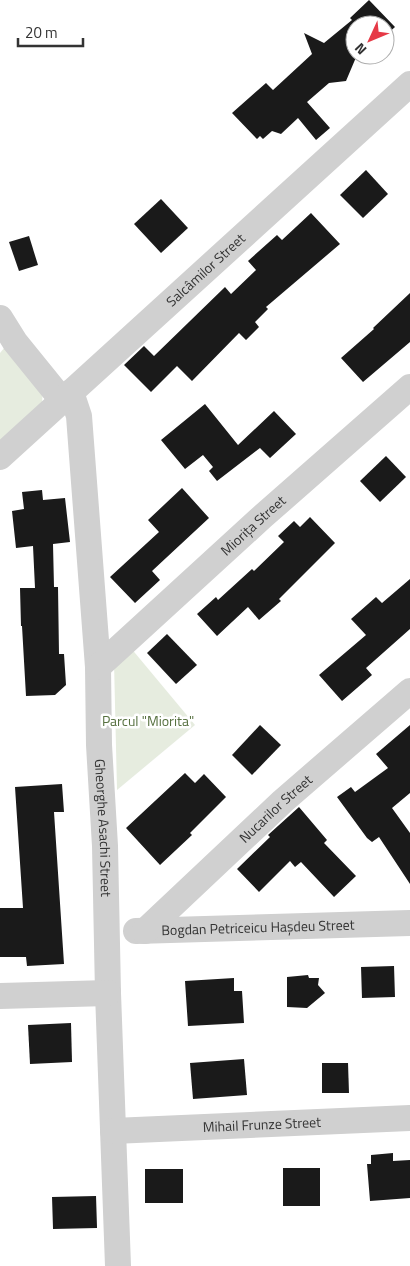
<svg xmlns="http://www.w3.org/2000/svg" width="410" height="1266" viewBox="0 0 410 1266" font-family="'Titillium Web',sans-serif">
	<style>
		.green { fill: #e6ecdf }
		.building { fill: #1a1a1a }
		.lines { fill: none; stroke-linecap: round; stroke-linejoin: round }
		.minor { stroke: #d0d0d0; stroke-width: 26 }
		.labels { text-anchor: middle; stroke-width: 5; stroke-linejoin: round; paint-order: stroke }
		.street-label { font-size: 14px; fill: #333; stroke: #fff }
		.park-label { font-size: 14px; fill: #56703f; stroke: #fff }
	</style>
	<rect width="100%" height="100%" fill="#fff"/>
	<g class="green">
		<path d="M5 347 43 388 42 404 0 443V353Z"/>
		<path d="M130 647 195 725 117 790 114 662Z"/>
	</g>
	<g class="building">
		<path d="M369 0 395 27 385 36V25H355V55H357L346 81 329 83 307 102 330 128 316 140 298 118 281 134 272 131 263 139 260 136 257 139 232 113 266 83 273 90 312 54 304 33 324 43 352 20 350 18Z"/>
		<path d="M366 170 388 194 363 218 340 195Z"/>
		<path d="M161 199 188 228 161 253 134 224Z"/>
		<path d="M311 213 340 244 266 307 268 309 255 322 259 327 246 340 239 333 192 381 177 366 151 392 124 365 144 346 154 356 225 287 231 294 256 270 248 261 277 235 282 240Z"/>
		<path d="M29 236 38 265 19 271 9 242Z"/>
		<path d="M410 293V342L363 382 341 358 374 329 373 328Z"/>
		<path d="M205 404 238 445 274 411 296 434 270 458 260 448 217 481 209 471 213 467 203 455 185 469 161 440Z"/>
		<path d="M386 456 406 477 380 502 360 481Z"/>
		<path d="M182 488 209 518 152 571 160 580 135 603 110 577 159 532 148 520Z"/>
		<path d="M42 490 43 500 65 498 70 542 53 544 54 587H58L59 654H64L66 685 55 695 26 696 22 626H21L20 588H35L33 546 16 548 12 511 24 509 22 492Z"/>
		<path d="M310 517 335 543 279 599 281 601 259 620 248 607 217 636 197 614 216 597 218 600 252 569 254 571 284 542 278 536 294 521 300 527Z"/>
		<path d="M410 579V629L366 668 372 675 342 701 319 675 366 635 351 619 376 597 382 603Z"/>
		<path d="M167 634 197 665 176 684 147 653Z"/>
		<path d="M260 725 281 745 252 775 232 755Z"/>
		<path d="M410 725V793L392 808 410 833V884L379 837 372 842 367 838 337 797 351 787 355 792 388 768 376 754Z"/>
		<path d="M185 773 195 783 204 774 226 797 190 833 192 835 160 865 126 828Z"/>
		<path d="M62 784 64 812H54L64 964 27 966 26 957H0V908H23L15 787Z"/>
		<path d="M299 807 327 840 324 843 356 876 334 897 301 862 295 867 290 861 259 892 237 869 270 837 268 835Z"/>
		<path d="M394 966 395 997 362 998 361 967Z"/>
		<path d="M308 975 309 978H319L318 985 325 993 307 1008 287 1007V977Z"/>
		<path d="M234 978V991H242L244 1023 188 1026 185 981Z"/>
		<path d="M71 1023 72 1062 30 1064 28 1025Z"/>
		<path d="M244 1059 247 1095 193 1099 190 1063Z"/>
		<path d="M322 1063H348L349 1093H322Z"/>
		<path d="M393 1153V1161L410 1160V1198L370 1201 367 1164H371V1155Z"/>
		<rect x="283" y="1168" width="37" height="38"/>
		<rect x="145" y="1169" width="38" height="34"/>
		<path d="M96 1196 97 1228 53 1229 52 1197Z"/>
	</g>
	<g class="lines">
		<g class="minor">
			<path d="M0 318 15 342 62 400"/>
			<path id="s1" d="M71 392 79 416 98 667 99 745 105 846 108 993 118 1266"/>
			<path id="s2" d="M0 457 410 84"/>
			<path id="s3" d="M98 667 262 517 410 387"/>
			<path id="s4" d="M136 931 410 923"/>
			<path id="s5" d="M145 931 283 801 410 691"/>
			<path d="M0 996 108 993"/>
			<path id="s6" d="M113 1131 410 1118"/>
		</g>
	</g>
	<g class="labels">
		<g class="street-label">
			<text dy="5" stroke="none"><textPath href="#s2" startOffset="278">Salcâmilor Street</textPath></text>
			<text dy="5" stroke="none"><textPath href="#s3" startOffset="210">Miorița Street</textPath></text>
			<text dy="5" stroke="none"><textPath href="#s5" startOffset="179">Nucarilor Street</textPath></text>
			<text dy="5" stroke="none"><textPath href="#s1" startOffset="438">Gheorghe Asachi Street</textPath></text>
			<text dy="5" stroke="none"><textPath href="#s4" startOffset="122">Bogdan Petriceicu Hașdeu Street</textPath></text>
			<text dy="5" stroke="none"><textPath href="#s6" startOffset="149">Mihail Frunze Street</textPath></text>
		</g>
		<g class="park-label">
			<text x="148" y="726">Parcul "Miorita"</text>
		</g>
	</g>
	<g transform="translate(370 40) rotate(226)"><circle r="24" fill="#ffffff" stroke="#adadad"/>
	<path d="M0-4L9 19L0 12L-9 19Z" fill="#e63946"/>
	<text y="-8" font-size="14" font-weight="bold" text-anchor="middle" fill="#333333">N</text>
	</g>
	<path d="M18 38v8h65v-8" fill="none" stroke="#333333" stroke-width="2.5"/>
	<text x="25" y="38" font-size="15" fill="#333333" stroke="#ffffff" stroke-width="4" paint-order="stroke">20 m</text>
</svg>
